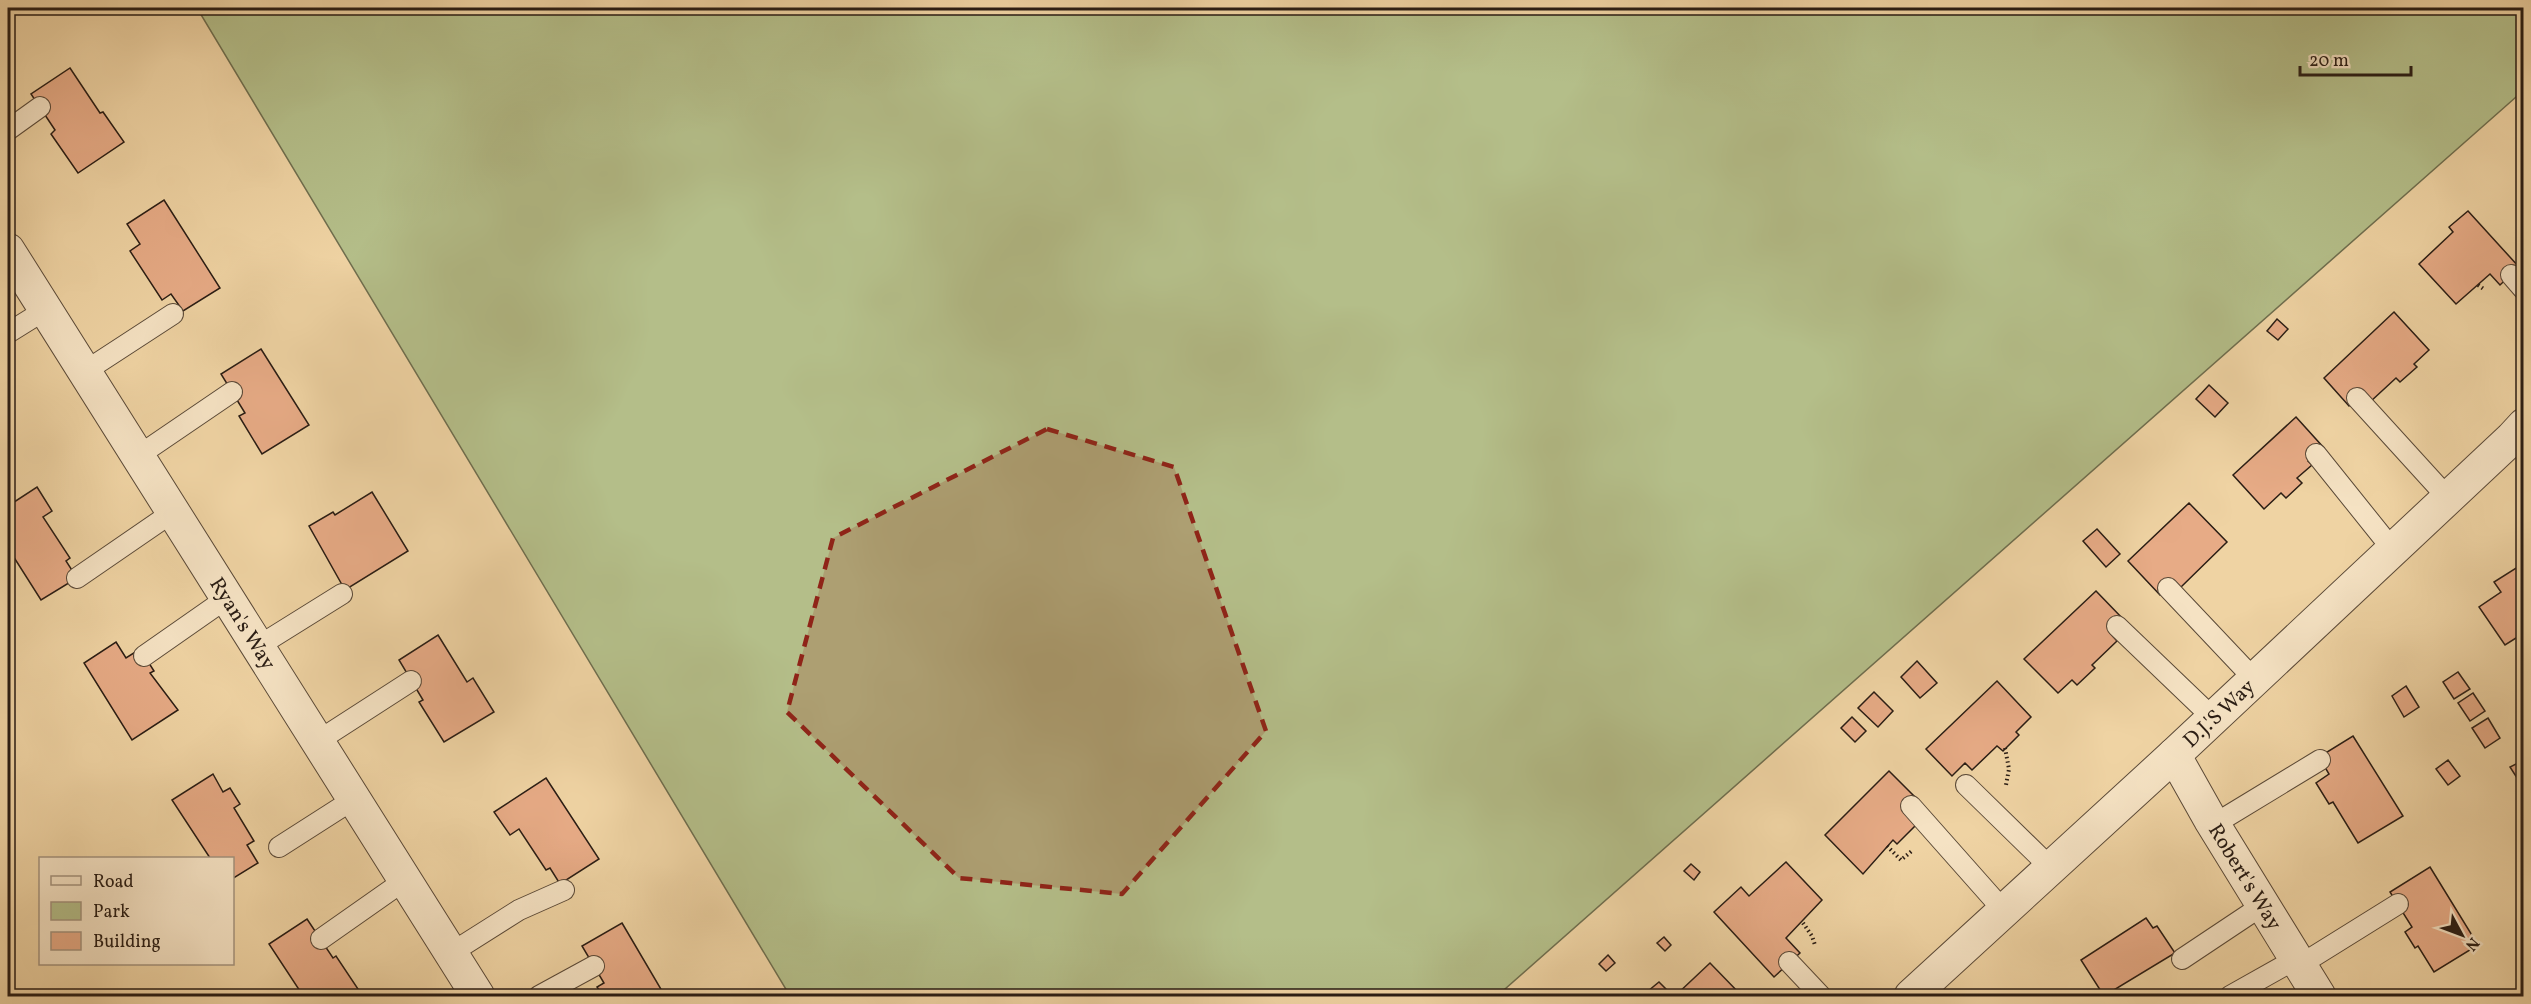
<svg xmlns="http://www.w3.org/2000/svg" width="2531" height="1004" viewBox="0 0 2531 1004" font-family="Vollkorn,serif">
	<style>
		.green { fill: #b4be89; stroke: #6f6e4e; stroke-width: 1.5 }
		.building { fill: #e7ab86; stroke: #2a1d14; stroke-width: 1.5 }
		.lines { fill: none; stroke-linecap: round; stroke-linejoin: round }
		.lane-casing { stroke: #5b4a38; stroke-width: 22 }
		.street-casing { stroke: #5b4a38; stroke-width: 35 }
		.path { stroke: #2a1d14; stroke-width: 4; stroke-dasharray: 1.5 3; stroke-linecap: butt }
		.lane { stroke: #f5e2c3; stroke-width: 20 }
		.street { stroke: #f5e2c3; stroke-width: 33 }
		.marked { fill: #8f2418; fill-opacity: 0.2; stroke: #8f2418; stroke-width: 4.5; stroke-dasharray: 12 8; stroke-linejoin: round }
		.labels { text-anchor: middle; stroke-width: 4.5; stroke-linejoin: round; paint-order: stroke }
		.street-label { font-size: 21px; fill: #2a1d14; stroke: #f5e2c3 }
	</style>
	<rect width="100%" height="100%" fill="#efd3a3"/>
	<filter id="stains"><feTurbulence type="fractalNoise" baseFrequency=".00333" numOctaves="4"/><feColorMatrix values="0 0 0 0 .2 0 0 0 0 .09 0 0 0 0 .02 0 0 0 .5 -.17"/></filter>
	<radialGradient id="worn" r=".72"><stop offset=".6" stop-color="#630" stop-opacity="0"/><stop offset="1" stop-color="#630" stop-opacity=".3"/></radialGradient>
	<path class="green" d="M197 8H2523L2524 90 1497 996H790Z"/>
	<g class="building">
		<path d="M70 68 100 113 103 112 124 142 78 173 51 134 55 130 31 94Z"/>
		<path d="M164 200 220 288 183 311 171 294 162 300 130 251 140 244 127 224Z"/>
		<path d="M2468 211 2519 267 2500 285 2490 274 2456 304 2419 264 2453 232 2449 227Z"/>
		<path d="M2394 312 2429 350 2414 364 2417 367 2400 382 2396 378 2370 402 2362 394 2349 406 2324 378Z"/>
		<path d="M2277 319 2288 329 2278 340 2267 331Z"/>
		<path d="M261 349 309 425 262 454 239 416 245 413 221 374Z"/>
		<path d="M2209 385 2228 403 2215 417 2196 399Z"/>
		<path d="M2296 417 2324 448 2308 461 2312 465 2297 478 2302 483 2286 498 2281 493 2264 509 2233 475Z"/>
		<path d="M37 487 52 511 43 517 70 558 66 561 77 578 41 600 8 548V506Z"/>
		<path d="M372 492 408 551 345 590 309 526 333 512 335 515Z"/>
		<path d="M2189 503 2227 542 2180 588 2174 582 2160 595 2128 561Z"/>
		<path d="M2097 529 2120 554 2106 567 2083 541Z"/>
		<path d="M2524 563V633L2505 645 2479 607 2501 592 2494 582Z"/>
		<path d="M2096 591 2124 620 2110 633 2117 641 2092 665 2095 668 2077 685 2072 680 2058 693 2024 659Z"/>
		<path d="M438 635 467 682 473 678 494 712 444 742 419 702 423 700 399 660Z"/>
		<path d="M116 642 126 658 140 649 154 671 150 673 178 710 132 740 84 663Z"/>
		<path d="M1917 661 1937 683 1920 698 1901 677Z"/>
		<path d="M2458 672 2470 689 2454 699 2443 682Z"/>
		<path d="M1997 681 2031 717 2016 732 2019 735 2003 751 1997 746 1972 770 1965 763 1952 776 1926 749Z"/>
		<path d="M2406 686 2419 707 2404 717 2392 696Z"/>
		<path d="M1874 692 1893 711 1878 727 1858 708Z"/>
		<path d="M2473 693 2485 711 2470 721 2458 703Z"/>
		<path d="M1852 717 1866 731 1855 742 1841 728Z"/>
		<path d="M2488 718 2500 738 2485 748 2472 728Z"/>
		<path d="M2353 736 2403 816 2358 843 2333 802 2329 804 2316 783 2329 774 2319 757Z"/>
		<path d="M2448 760 2460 776 2448 785 2436 769Z"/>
		<path d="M2524 760V778L2519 781 2510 767Z"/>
		<path d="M1889 771 1918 800 1904 813 1916 825 1897 844 1893 840 1863 874 1825 835Z"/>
		<path d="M213 774 223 792 230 788 240 804 234 808 254 841 247 845 258 863 232 879V858H210L172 800Z"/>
		<path d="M546 778 599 859 560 884 550 868 546 870 519 829 510 835 494 812Z"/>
		<path d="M1786 862 1822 900 1786 938 1800 953 1774 977 1714 912 1741 887 1749 896Z"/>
		<path d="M1691 864 1700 872 1694 880 1684 871Z"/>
		<path d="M2430 867 2478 945 2434 972 2418 946 2415 948 2405 932 2412 927 2390 892Z"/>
		<path d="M2146 918 2153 928 2157 926 2175 953 2104 996 2081 960Z"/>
		<path d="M307 919 333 958 336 956 362 995 292 996 300 991 269 944Z"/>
		<path d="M622 923 665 996H603L597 987 604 983 582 946Z"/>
		<path d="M1664 937 1671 945 1665 951 1657 943Z"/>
		<path d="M1608 955 1615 963 1606 971 1599 964Z"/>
		<path d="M1710 963 1742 996H1675Z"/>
		<path d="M1659 982 1673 996H1642Z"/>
		<path d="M2524 985V996H2505Z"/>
	</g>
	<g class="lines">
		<defs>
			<g id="lane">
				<path d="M8 130 40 107"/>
				<path d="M2511 275 2524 290"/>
				<path d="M8 333 45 310"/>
				<path d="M84 372 173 314"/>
				<path d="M2357 398 2448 498"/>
				<path d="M2316 454 2393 550"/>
				<path d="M138 456 232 392"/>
				<path d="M77 578 173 512"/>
				<path d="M2168 588 2254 679"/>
				<path d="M2117 626 2213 718"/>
				<path d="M257 647 342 594"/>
				<path d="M144 656 227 598"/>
				<path d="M318 741 411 681"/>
				<path d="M1966 785 2051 868"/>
				<path d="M1911 806 2004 911"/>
				<path d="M2213 825 2320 760"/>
				<path d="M279 847 354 799"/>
				<path d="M321 939 405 880"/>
				<path d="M451 953 519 910 564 890"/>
				<path d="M2182 959 2263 905"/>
				<path d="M1789 962 1821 996"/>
				<path d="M2300 965 2398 904"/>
				<path d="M539 996 594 966"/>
				<path d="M2230 996 2296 959"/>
			</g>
			<g id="street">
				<path id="s1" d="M8 250 478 996"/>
				<path id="s2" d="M2174 755 2210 819 2319 996"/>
				<path id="s3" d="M1911 996 2174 755 2512 438 2524 425"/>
			</g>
		</defs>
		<use href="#lane" class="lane-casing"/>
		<use href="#street" class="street-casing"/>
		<g class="path">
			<path d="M2478 285 2485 290"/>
			<path d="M2005 748 2009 769 2006 785"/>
			<path d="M1887 846 1901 860 1913 850"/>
			<path d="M1803 923 1812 936 1815 945"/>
		</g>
		<use href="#lane" class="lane"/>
		<use href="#street" class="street"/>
	</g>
	<path class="marked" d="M1047 429 1174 467 1266 731 1122 894 959 878 787 712 833 538Z"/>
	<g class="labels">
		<g class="street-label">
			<text dy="7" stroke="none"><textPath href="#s1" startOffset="441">Ryan's Way</textPath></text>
			<text dy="7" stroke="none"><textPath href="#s3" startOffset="418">D.J.'S Way</textPath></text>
			<text dy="7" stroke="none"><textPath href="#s2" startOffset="141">Robert's Way</textPath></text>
		</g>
	</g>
	<rect width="2531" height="1004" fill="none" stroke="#efd3a3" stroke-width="30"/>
	<rect x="9" y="9" width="2513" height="986" fill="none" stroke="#2a1d14" stroke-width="3"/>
	<rect x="15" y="15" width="2501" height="974" fill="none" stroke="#2a1d14" stroke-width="1.5"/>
	<rect x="39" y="857" width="195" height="108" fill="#f5e2c3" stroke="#a4937d" stroke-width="1.5"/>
	<rect x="51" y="876" width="30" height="9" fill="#f5e2c3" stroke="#a4937d" stroke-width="1.5"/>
	<text x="93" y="887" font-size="18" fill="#2a1d14">Road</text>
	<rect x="51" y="902" width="30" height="18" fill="#b4be89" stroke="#a4937d" stroke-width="1.5"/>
	<text x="93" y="917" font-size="18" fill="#2a1d14">Park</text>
	<rect x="51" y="932" width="30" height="18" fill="#e7ab86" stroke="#a4937d" stroke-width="1.5"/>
	<text x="93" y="947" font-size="18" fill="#2a1d14">Building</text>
	<g transform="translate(2462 935) rotate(131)" stroke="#f5e2c3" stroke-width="4.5" paint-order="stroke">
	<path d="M0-4.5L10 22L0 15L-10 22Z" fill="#2a1d14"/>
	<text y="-9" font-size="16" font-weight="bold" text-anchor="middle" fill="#2a1d14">N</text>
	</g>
	<path d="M2300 66v9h111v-9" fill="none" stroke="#2a1d14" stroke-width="3"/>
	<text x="2309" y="66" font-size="18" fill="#2a1d14" stroke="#f5e2c3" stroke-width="4.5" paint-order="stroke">20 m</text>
	<rect width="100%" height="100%" filter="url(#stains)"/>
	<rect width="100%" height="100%" fill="url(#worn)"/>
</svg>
